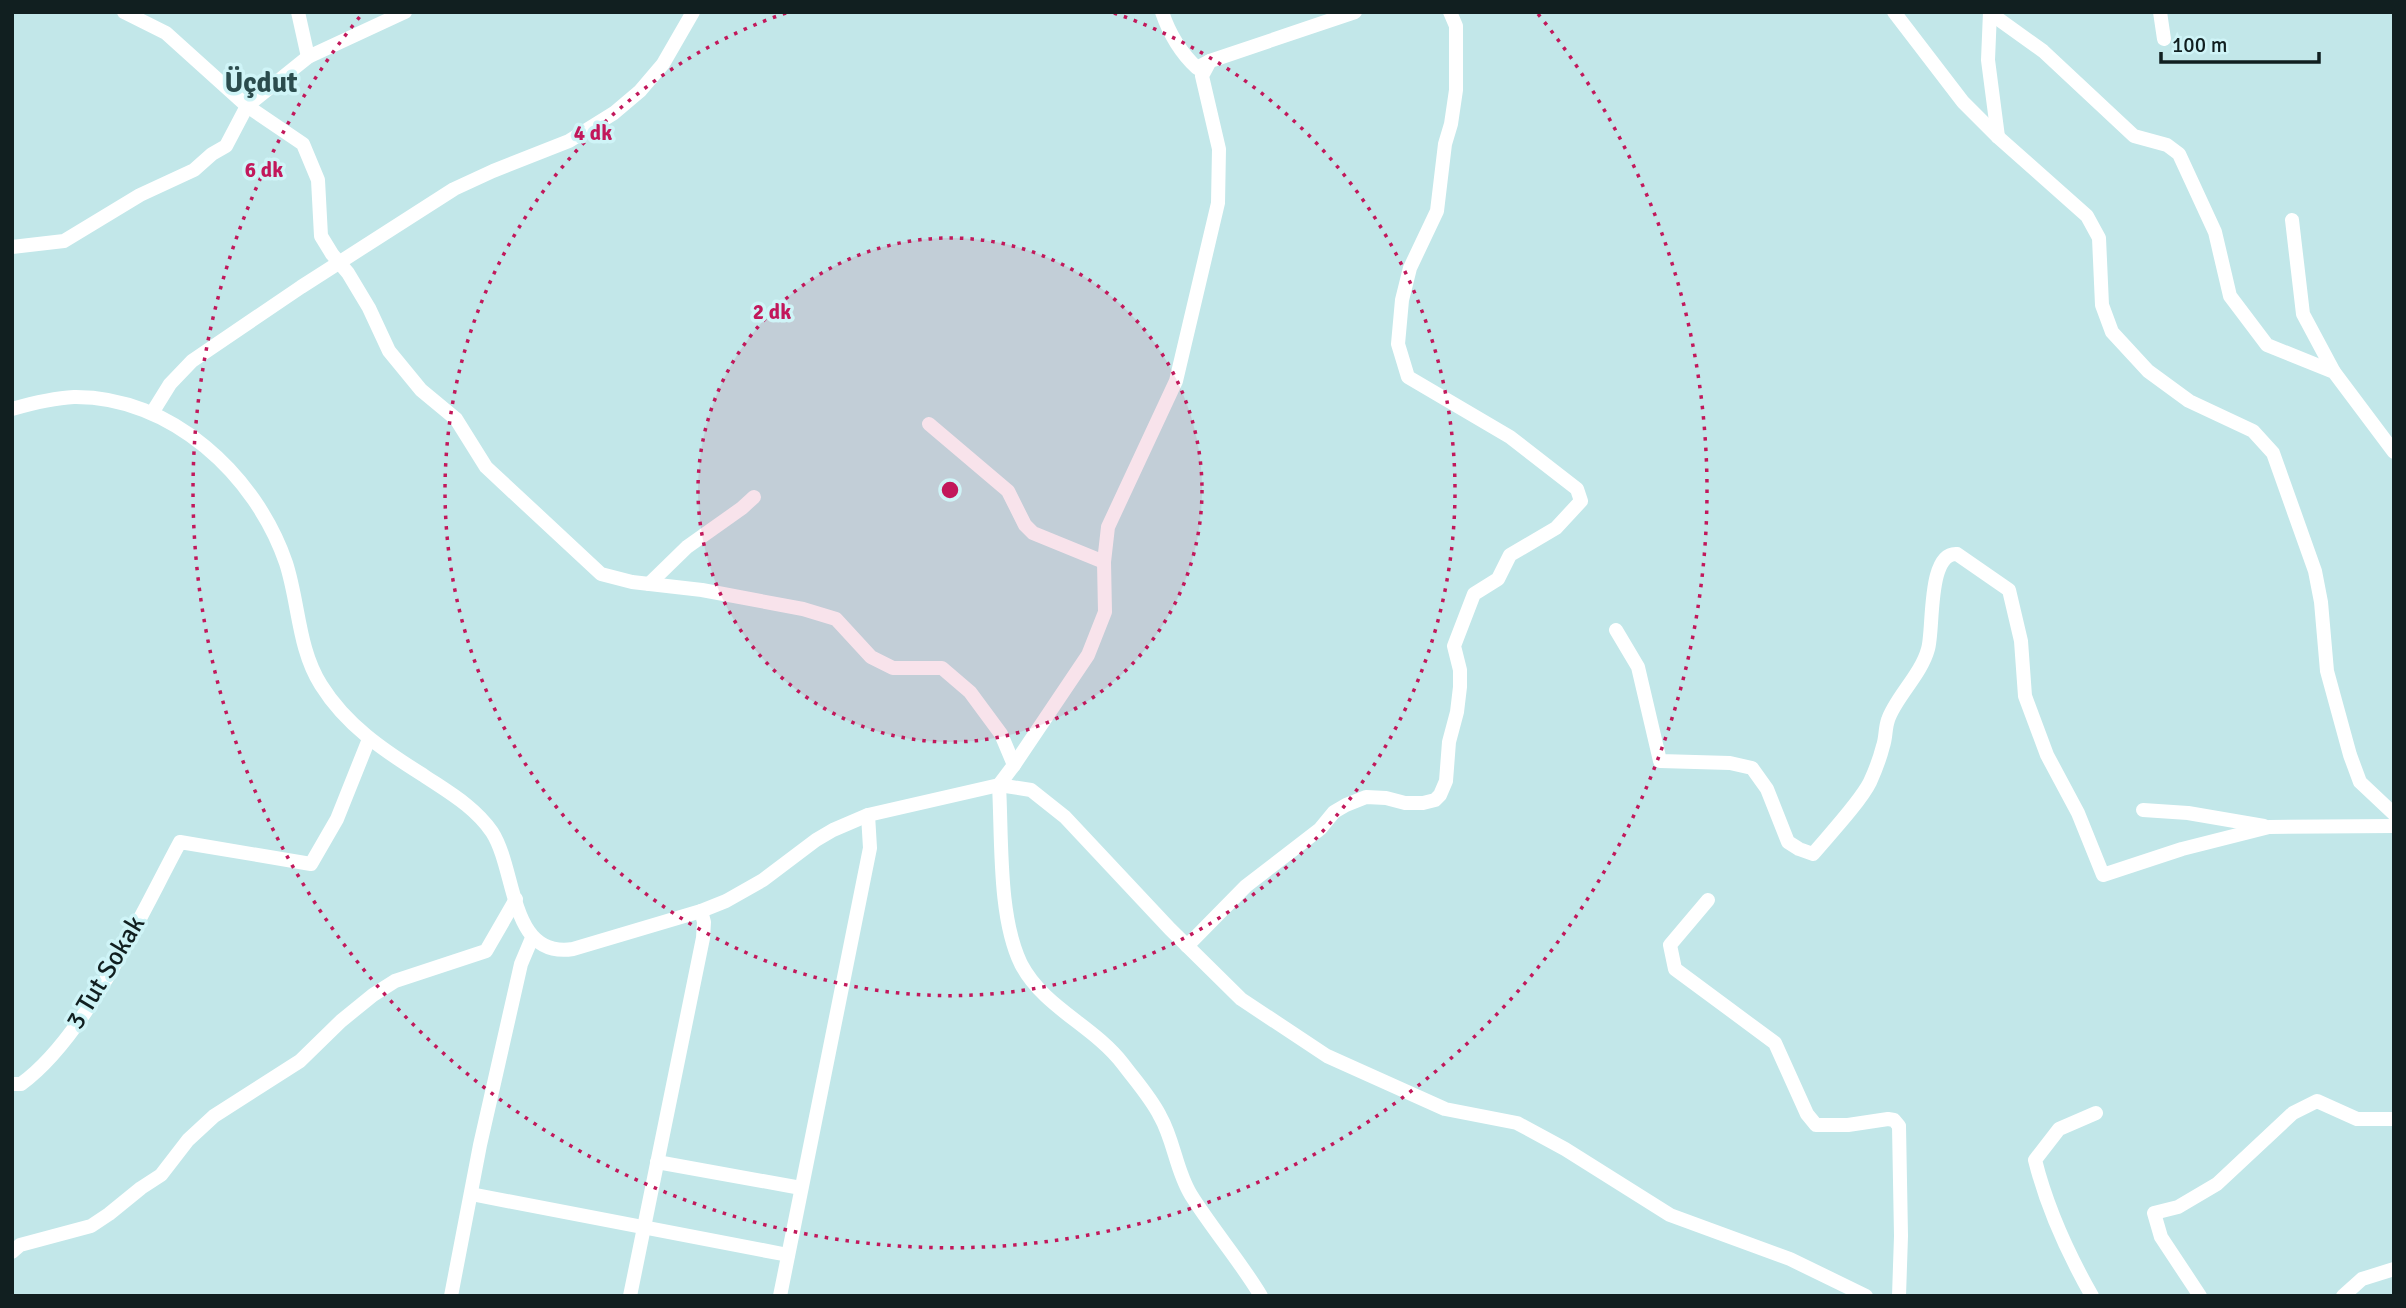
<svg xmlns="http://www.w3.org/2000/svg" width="2406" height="1308" viewBox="0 0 2406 1308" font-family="Signika,sans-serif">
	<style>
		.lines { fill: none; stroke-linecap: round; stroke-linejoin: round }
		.minor { stroke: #fff; stroke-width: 14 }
		.ring { fill: none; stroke: #c2185b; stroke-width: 3.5; stroke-dasharray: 3.5 7 }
		.labels { text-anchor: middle; stroke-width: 7; stroke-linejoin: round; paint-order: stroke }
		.street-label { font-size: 26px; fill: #111f20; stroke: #cff4f7 }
		.neighbourhood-label { font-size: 28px; font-weight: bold; fill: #2b4c4e; stroke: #cff4f7 }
		.centre { fill: #c2185b; stroke: #cff4f7; stroke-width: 3.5 }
		.ring-label { font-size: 21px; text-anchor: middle; font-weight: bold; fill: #c2185b; stroke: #cff4f7; stroke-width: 7; stroke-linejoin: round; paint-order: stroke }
	</style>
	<rect width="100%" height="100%" fill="#c2e7e9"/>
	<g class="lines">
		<g class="minor">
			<path d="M124 12 166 33 247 106 303 144 318 180 321 236 332 254 348 273 369 308 389 351 421 390 456 419 486 467 601 574 632 582 702 590 803 609 836 619 871 657 893 668H942L970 692 1001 734 1014 765 999 785C1002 838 998 917 1021 964 1044 1008 1093 1025 1123 1064 1135 1080 1151 1098 1160 1116 1174 1140 1176 1171 1191 1195 1213 1230 1240 1261 1261 1296"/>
			<path d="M298 12 308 57"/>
			<path d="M1162 12C1169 33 1181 53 1197 68L1210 61"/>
			<path d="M1894 12 1963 102 1998 137 2087 216 2099 238 2102 305 2112 332 2148 371 2189 401 2253 431 2273 453 2315 571 2321 602 2327 671 2350 755 2360 782 2394 814"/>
			<path d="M1990 12 1988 60 1998 137"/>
			<path d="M2160 12 2164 39"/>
			<path d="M1990 13 2043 51 2134 136 2167 145 2179 154 2215 232 2230 296 2267 345 2334 372 2394 452"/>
			<path d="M2292 220 2303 314 2334 372"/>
			<path d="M12 247 64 241 140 195 194 170 212 154 226 146 247 106 308 57 405 12"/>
			<path d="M12 409C33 403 53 398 74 397 171 396 256 475 286 563 299 603 298 649 321 685 346 725 383 750 423 775 448 792 474 806 492 832 517 871 509 959 573 949L701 911 726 901 763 880 816 840 833 830 868 815 999 785 1031 790 1065 817 1170 929 1241 999 1327 1056 1445 1109 1517 1123 1565 1149 1670 1215 1790 1259 1866 1296"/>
			<path d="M152 413 170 384 192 361 301 287 454 189 493 171 569 141 614 113 640 91 663 64 693 12"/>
			<path d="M929 424 1008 491 1025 525 1033 533 1104 562"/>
			<path d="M649 584 687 547 742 508 754 497"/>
			<path d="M1616 630 1638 667 1660 761 1730 763 1752 768 1767 789 1788 842 1799 849 1813 854C1829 835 1860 802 1870 782 1875 771 1880 758 1883 746 1886 738 1885 728 1888 720 1895 698 1921 675 1928 649 1934 629 1927 552 1957 554L2009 590 2021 641 2025 696 2047 755 2078 813 2103 875 2182 849 2269 827 2394 826"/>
			<path d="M1014 765 1088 655 1105 612 1104 562 1108 527 1176 381 1218 203 1219 149 1202 76 1210 61 1355 12"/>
			<path d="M2143 810 2188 813 2264 826"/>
			<path d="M1708 900 1670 945 1675 969 1775 1043 1807 1114 1816 1125H1848L1888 1119 1894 1120 1899 1126 1901 1236 1899 1296"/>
			<path d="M1187 946 1246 886 1320 829 1334 812 1346 805 1366 797 1386 798 1405 803H1423L1435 800 1440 795 1446 781 1449 742 1457 712 1460 687V670L1454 646 1474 594 1498 579 1510 555 1556 528 1581 501 1577 489 1510 437 1408 377 1398 344 1402 300 1410 268 1437 211 1445 144 1451 124 1456 90V26L1450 12"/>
			<path d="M12 1084H21C86 1037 141 914 180 842L311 864 337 819 369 739"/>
			<path d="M657 1162 801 1188"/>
			<path d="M471 1194 788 1255"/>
			<path d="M12 1252 20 1245 91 1226 109 1214 141 1188 161 1175 188 1140 214 1116 300 1061 341 1021 373 995 395 981 486 951 516 899"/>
			<path d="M451 1296 480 1145 521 964 532 938"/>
			<path d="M630 1296 703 938 704 922 701 911"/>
			<path d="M780 1296 870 848 868 815"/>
			<path d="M2092 1296C2067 1252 2047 1208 2035 1160L2059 1129 2096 1113"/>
			<path d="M2200 1296 2161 1237 2154 1213 2178 1207 2217 1184 2293 1113 2317 1101 2357 1119H2394"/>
			<path d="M2343 1296 2362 1279 2394 1269"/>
		</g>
	</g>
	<circle cx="950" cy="490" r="252" fill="#c2185b" fill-opacity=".12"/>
	<g class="ring">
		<circle cx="950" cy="490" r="252"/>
		<path d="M1114 13A505 505 0 1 1 786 13"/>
		<path d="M1538 14A757 757 0 1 1 362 14"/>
	</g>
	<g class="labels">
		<g class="street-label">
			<text transform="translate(105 972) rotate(-59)" y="9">3 Tut Sokak</text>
		</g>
		<g class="neighbourhood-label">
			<text x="261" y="92">Üçdut</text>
		</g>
	</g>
	<circle cx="950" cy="490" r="10" class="centre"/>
	<g class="ring-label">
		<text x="593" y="140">4 dk</text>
		<text x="264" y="177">6 dk</text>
		<text x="772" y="319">2 dk</text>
	</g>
	<rect width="2406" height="1308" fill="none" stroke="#111f20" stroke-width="28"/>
	<path d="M2161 52v10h158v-10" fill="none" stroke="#111f20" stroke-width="3.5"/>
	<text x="2172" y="52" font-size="21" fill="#111f20" stroke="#cff4f7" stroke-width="5" paint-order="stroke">100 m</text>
</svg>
